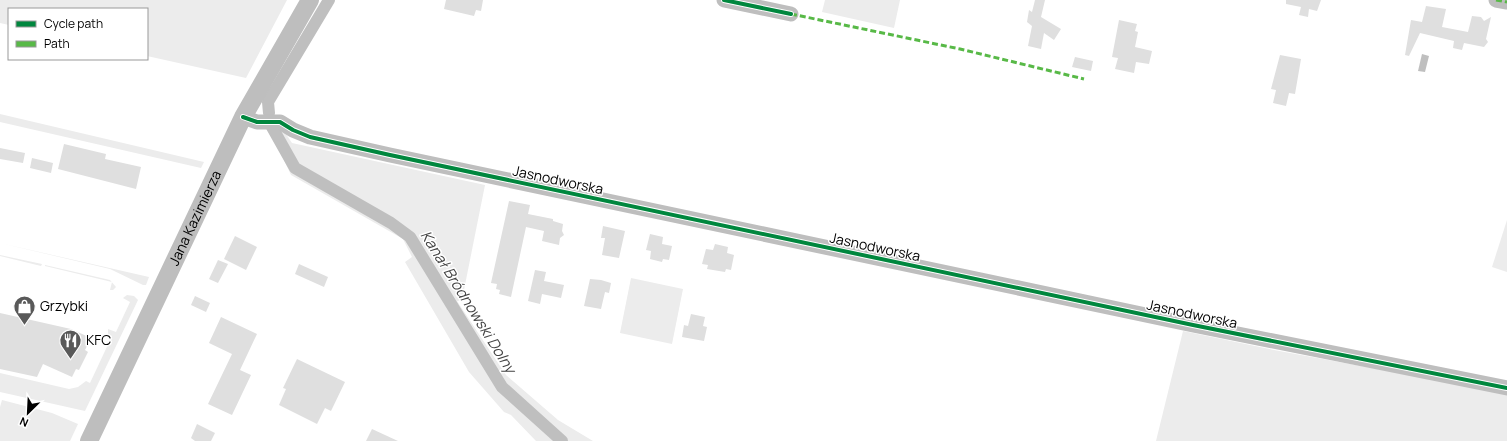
<svg xmlns="http://www.w3.org/2000/svg" width="1507" height="441" viewBox="0 0 1507 441" font-family="Manrope,sans-serif">
	<style>
		.green { fill: #ececec }
		.water { fill: #bfbfbf }
		.lines { fill: none; stroke-linecap: round; stroke-linejoin: round }
		.canal { stroke: #bfbfbf; stroke-width: 12 }
		.building { fill: #dfdfdf }
		.minor { stroke: #bebebe; stroke-width: 15 }
		.major { stroke: #bebebe; stroke-width: 18 }
		.quiet { stroke: #58b947; stroke-width: 3; stroke-dasharray: 6 3; stroke-linecap: butt }
		.cycleway-casing { stroke: #fff; stroke-width: 6 }
		.cycleway { stroke: #00873e; stroke-width: 4 }
		.labels { text-anchor: middle; stroke-width: 3; stroke-linejoin: round; paint-order: stroke }
		.street-label { font-size: 14px; fill: #000; stroke: #fff }
		.poi-label { font-size: 14px; fill: #000; stroke: #fff; text-anchor: start }
		.water-label { font-size: 15px; font-style: italic; fill: #444; stroke: #fff }
	</style>
	<rect width="100%" height="100%" fill="#fff"/>
	<g class="green">
		<path d="M0 0H287L246 78 147 56V9H9V25L0 23Z"/>
		<path d="M825 0H900L894 28 822 12Z"/>
		<path d="M0 114 204 162 201 168 0 122Z"/>
		<path d="M268 126 282 128 292 143 485 185 462 300 457 301 506 375 558 420 593 441H536L511 415 504 412 469 372 405 262 412 257 403 239 291 175Z"/>
		<path d="M1507 220V272L1492 267Z"/>
		<path d="M0 243 149 277 146 285H143L110 269Z"/>
		<path d="M0 255 42 264 41 266 0 256Z"/>
		<path d="M45 265 110 280 116 287 113 290H110L112 282 45 266Z"/>
		<path d="M631 278 683 289 672 344 620 333Z"/>
		<path d="M127 295 134 296 138 300 85 411 0 392V373L69 389 78 387 86 381 90 383 112 336 108 334V329L116 332 130 302 123 298Z"/>
		<path d="M1183 331 1274 350 1507 393V441H1156Z"/>
		<path d="M2 400 52 413 78 424 70 441H0V407Z"/>
	</g>
	<path class="water" d="M1422 54 1429 56 1425 72 1418 71Z"/>
	<g class="lines">
		<g class="canal">
			<path d="M269 113 268 102 329 0"/>
			<path d="M272 127 295 168 391 223 410 237 502 387 562 441"/>
		</g>
	</g>
	<g class="building">
		<path d="M446 0H483L481 11 476 10 474 16 444 9Z"/>
		<path d="M1035 0H1045L1041 17 1061 29 1054 40 1044 33 1041 49 1028 46 1032 26 1027 22 1029 10 1032 12Z"/>
		<path d="M1286 0H1321L1317 11 1309 9 1308 17 1299 15 1301 7 1286 4Z"/>
		<path d="M1426 6 1446 9 1442 27 1468 32 1472 16 1481 17 1484 21 1491 17 1486 39 1488 42 1484 47 1464 43 1462 50 1453 48 1454 41 1420 33 1409 56 1405 55 1411 20 1422 22Z"/>
		<path d="M1119 20 1137 24 1135 31 1138 32 1135 47 1152 51 1149 64 1136 62 1134 73 1115 69 1118 58 1112 57Z"/>
		<path d="M1280 55 1301 59 1295 94 1289 93 1286 106 1273 103 1276 90 1271 89Z"/>
		<path d="M1075 57 1093 61 1091 71 1072 67Z"/>
		<path d="M64 144 106 154 105 159 141 167 136 189 58 169Z"/>
		<path d="M0 148 25 153 23 163 0 159Z"/>
		<path d="M32 158 53 163 51 173 30 168Z"/>
		<path d="M509 201 530 205 528 214 553 219V221L563 224 562 231 564 235 560 238 559 245 542 241 544 231 526 227 511 297 499 294 500 290 496 289 497 284 491 283Z"/>
		<path d="M603 226 625 231 619 258 602 255 605 238H601Z"/>
		<path d="M650 234 663 237 662 244 672 246 669 260 663 259 662 262 650 259 651 251 646 250Z"/>
		<path d="M235 236 257 247 246 270 224 259Z"/>
		<path d="M715 244 728 247 727 253 734 255 731 270 726 269 725 272 707 269 708 265 702 264 706 249 713 250Z"/>
		<path d="M218 260 228 264 218 283 209 279Z"/>
		<path d="M299 264 328 277 324 287 295 274Z"/>
		<path d="M535 270 546 272 544 281 564 285 561 298 542 294 540 304 528 301Z"/>
		<path d="M590 279 601 280 611 283 609 293 605 292 601 309 584 306Z"/>
		<path d="M195 296 210 303 206 312 191 305Z"/>
		<path d="M0 313 71 329 91 338 85 350 88 352 79 370 76 369 72 377 43 364 37 377 0 369Z"/>
		<path d="M691 314 705 317 703 326 707 327 704 341 682 337 684 325 688 326Z"/>
		<path d="M221 317 257 334 240 370 251 375 232 415 208 404 232 354 209 343Z"/>
		<path d="M297 359 345 382 331 411 325 408 317 424 279 405 286 389 283 388Z"/>
		<path d="M197 424 215 433 211 441H195L191 438Z"/>
		<path d="M372 429 398 441H366Z"/>
	</g>
	<g class="lines">
		<g class="minor">
			<path d="M724 0 791 14"/>
			<path d="M1496 0 1507 2"/>
			<path d="M243 117 257 122H280L293 130 310 137 390 155 1193 325 1507 388"/>
		</g>
		<path class="major" id="s1" d="M89 441 243 117 310 0"/>
		<g class="quiet">
			<path d="M1496 0 1507 2"/>
			<path d="M791 14 960 49 1084 79"/>
		</g>
		<defs>
			<g id="cycleway">
				<path d="M724 0 791 14"/>
				<path d="M243 117 257 122H280L293 130 310 137 390 155 1193 325 1507 388"/>
			</g>
		</defs>
		<use href="#cycleway" class="cycleway-casing"/>
		<use href="#cycleway" class="cycleway"/>
	</g>
	<defs>
		<symbol id="shop-pin" viewBox="-11 -11 22 30"><path d="M0 17L-7.5 6A9.5 9.5 0 1 1 7.5 6Z" fill="#595959" stroke="#fff"/><path d="M-5-2.5h2.3a2.7 3.5 0 0 1 5.4 0H5L5.5 6h-11ZM-1.5-2.5h3a1.5 2.3 0 0 0-3 0Z" fill="#fff"/></symbol>
		<symbol id="restaurant-pin" viewBox="-11 -11 22 30"><path d="M0 17L-7.5 6A9.5 9.5 0 1 1 7.5 6Z" fill="#595959" stroke="#fff"/><path d="M-5-6h1v4h1v-4h1v4h1v-4h1v5L-1.5 .5V6h-2V.5L-5-1ZM5-6V6H3V1.5H1.5Q1.5-4 5-6Z" fill="#fff"/></symbol>
	</defs>
	<g fill-rule="evenodd">
		<use href="#shop-pin" x="12" y="294" width="25" height="34"/>
		<use href="#restaurant-pin" x="58" y="328" width="25" height="34"/>
	</g>
	<g class="labels">
		<g class="street-label">
			<text transform="translate(558 180) rotate(12)" y="5">Jasnodworska</text>
			<text dy="5" stroke="none"><textPath href="#s1" startOffset="247">Jana Kazimierza</textPath></text>
			<text transform="translate(875 247) rotate(12)" y="5">Jasnodworska</text>
			<text transform="translate(1192 314) rotate(12)" y="5">Jasnodworska</text>
		</g>
		<g class="poi-label">
			<text x="40" y="311">Grzybki</text>
			<text x="86" y="345">KFC</text>
		</g>
		<g class="water-label">
			<text transform="translate(468 302) rotate(58)" y="5">Kanał Bródnowski Dolny</text>
		</g>
	</g>
	<rect x="8" y="8" width="140" height="52" fill="#ffffff" stroke="#999999"/>
	<rect x="16" y="21" width="20" height="6" fill="#00873e" stroke="#999999"/>
	<text x="44" y="28" font-size="12" fill="#000000">Cycle path</text>
	<rect x="16" y="41" width="20" height="6" fill="#58b947" stroke="#999999"/>
	<text x="44" y="48" font-size="12" fill="#000000">Path</text>
	<g transform="translate(28 413) rotate(204)" stroke="#ffffff" stroke-width="3" paint-order="stroke">
	<path d="M0-3L7 15L0 10L-7 15Z" fill="#000000"/>
	<text y="-6" font-size="11" font-weight="bold" text-anchor="middle" fill="#000000">N</text>
	</g>
</svg>
